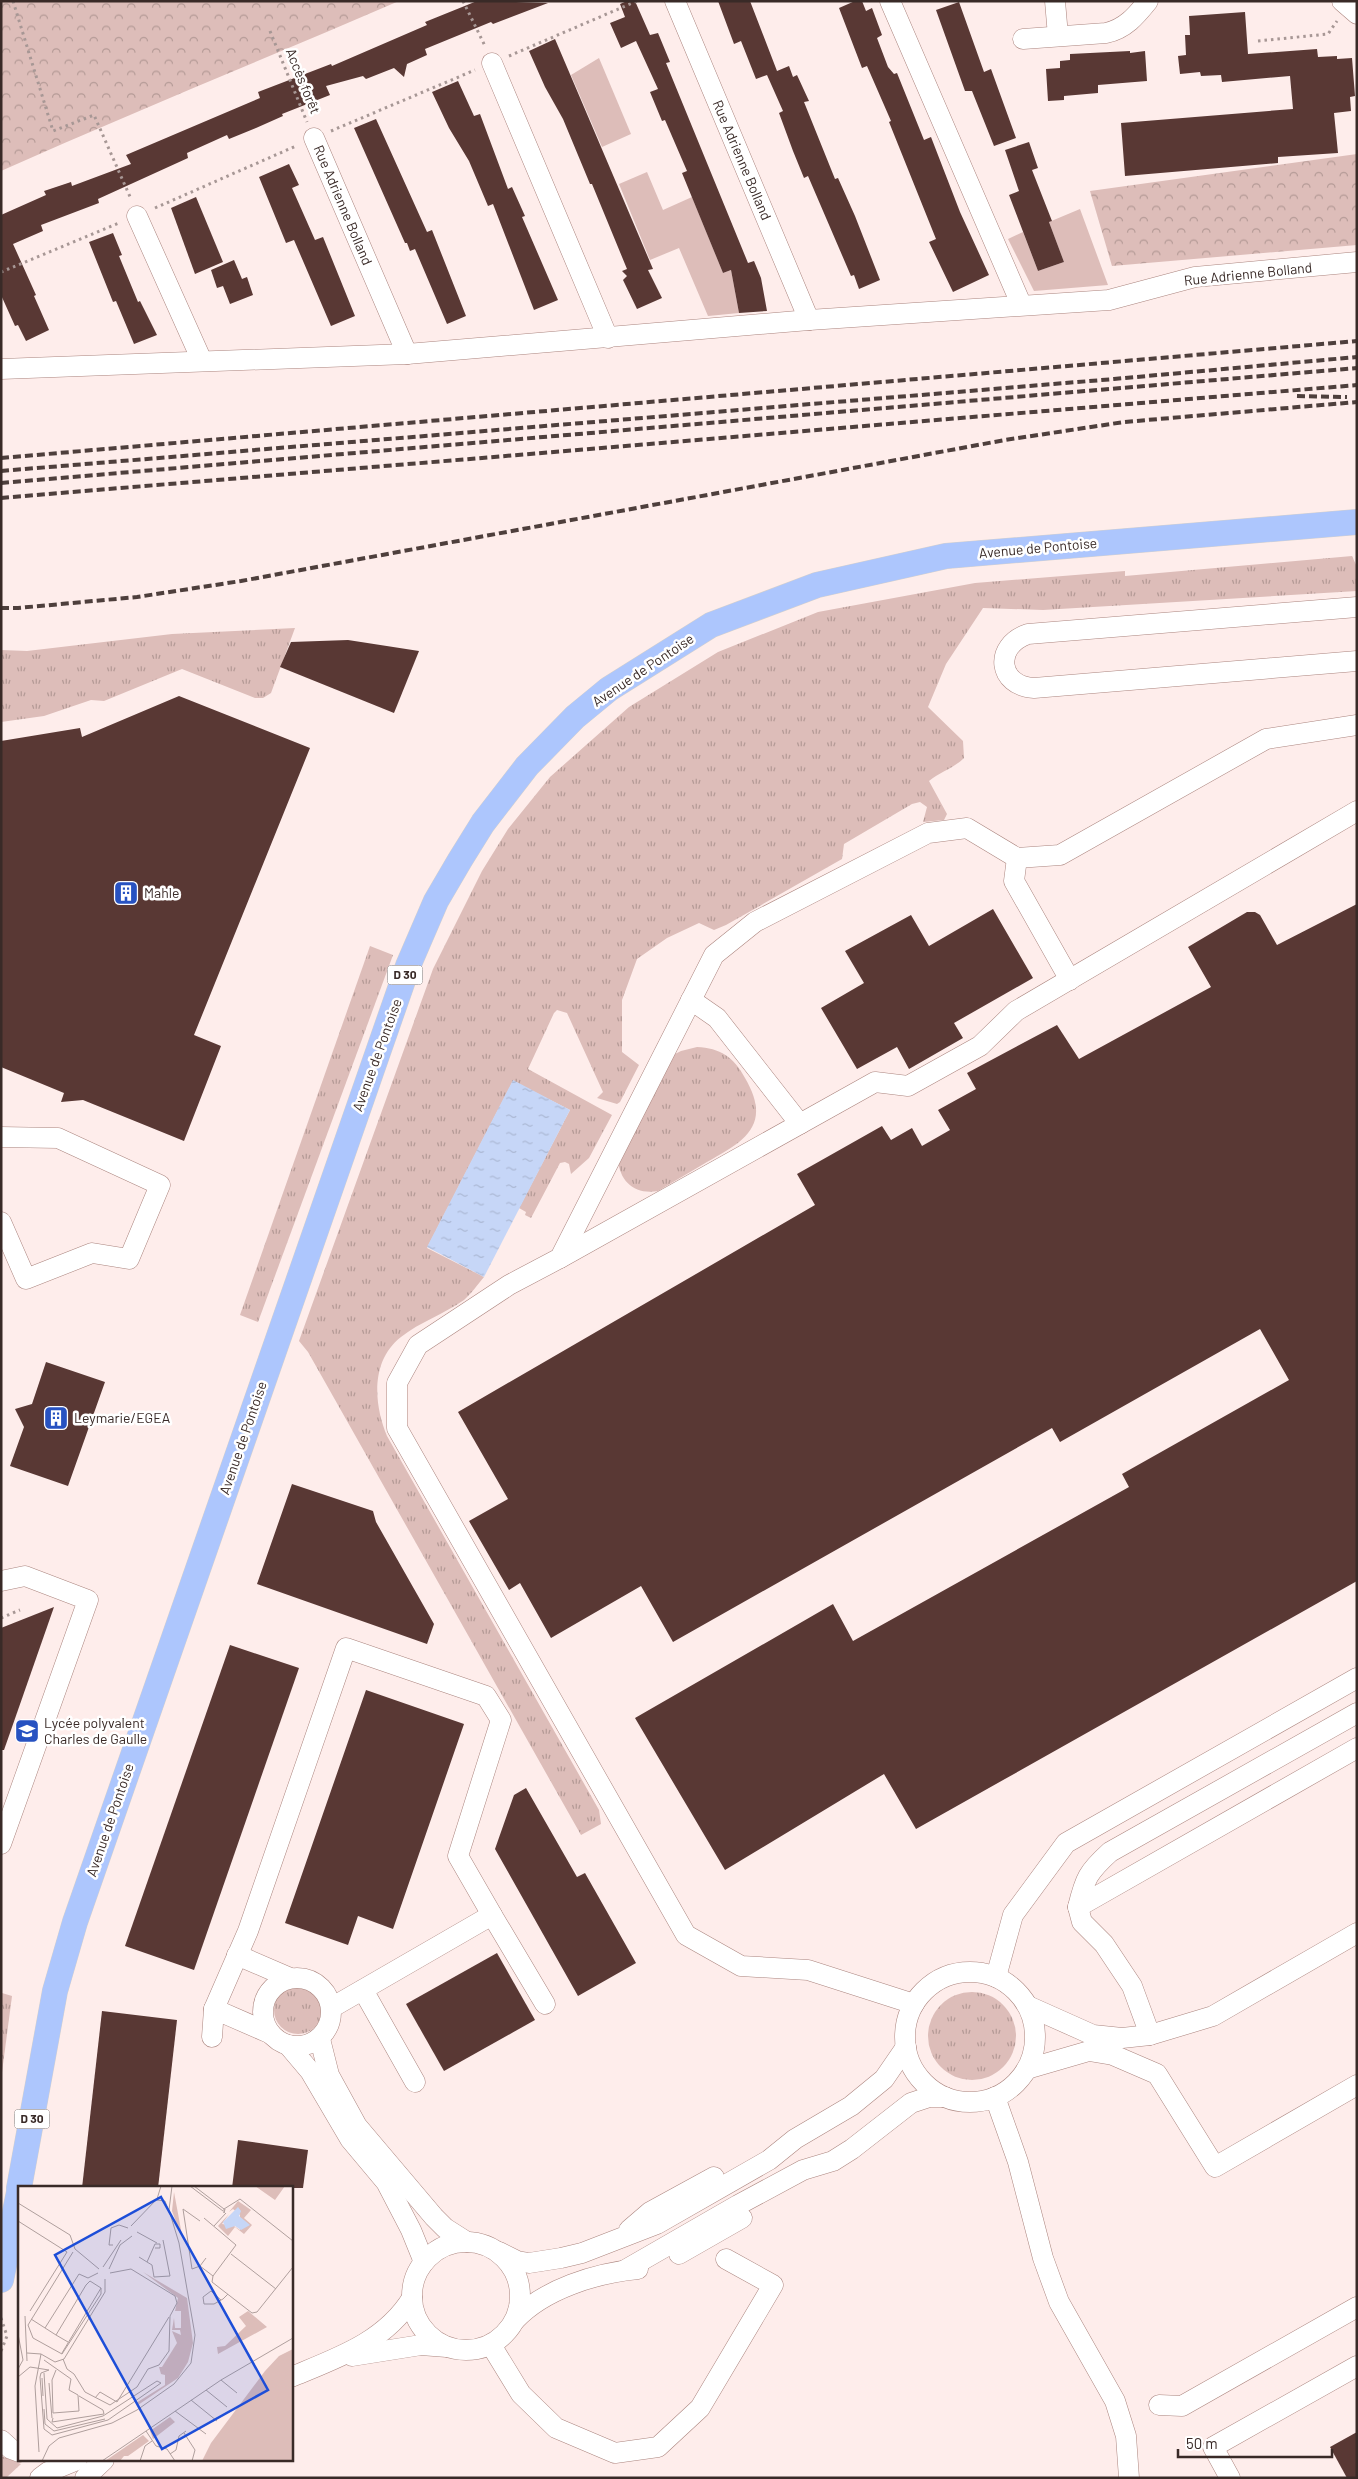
<svg xmlns="http://www.w3.org/2000/svg" width="1358" height="2479" viewBox="0 0 1358 2479" font-family="Barlow,sans-serif">
	<style>
		.grass { fill: url(#grass-tufts) }
		.forest { fill: url(#forest-crowns) }
		.garden { fill: #ddbdb9 }
		.water { fill: url(#water-ripples) }
		.building { fill: #593834 }
		.lines { fill: none; stroke-linecap: round; stroke-linejoin: round }
		.minor-casing { stroke: #ab857f; stroke-width: 21 }
		.major-casing { stroke: #d3d0cf; stroke-width: 26 }
		.path { stroke: #a79795; stroke-width: 3; stroke-dasharray: 2.5 4; stroke-linecap: butt }
		.minor { stroke: #fff; stroke-width: 20 }
		.major { stroke: #adc6fd; stroke-width: 25 }
		.rail { stroke: #4e3f3c; stroke-width: 4; stroke-dasharray: 8 4; stroke-linecap: butt }
		.labels { text-anchor: middle; stroke-width: 5; stroke-linejoin: round; paint-order: stroke }
		.shield { fill: #fff; stroke: #746a68; stroke-width: 1 }
		.shield-label { font-size: 12px; font-weight: bold; fill: #392a27 }
		.street-label { font-size: 14px; fill: #392a27; stroke: #fff }
		.poi-label { font-size: 14px; fill: #392a27; stroke: #fff; text-anchor: start }
		.inset-road { fill: none; stroke: #af9f9d; stroke-width: 1 }
		.view { fill: #1d4ed8; fill-opacity: 0.15; stroke: #1d4ed8; stroke-width: 2.5 }
		.inset-edge { fill: none; stroke: #392a27; stroke-width: 2.5 }
	</style>
	<defs>
		<pattern id="grass-tufts" width="24" height="20" patternUnits="userSpaceOnUse" patternTransform="scale(1.25)"><rect width="24" height="20" fill="#ddbdb9"/><path d="M3 7l-1-3M5 7V3M7 7l1-3M15 17l-1-3M17 17v-4M19 17l1-3" fill="none" stroke="#b49a96"/></pattern>
		<pattern id="forest-crowns" width="20" height="18" patternUnits="userSpaceOnUse" patternTransform="scale(1.25)"><rect width="20" height="18" fill="#ddbdb9"/><path d="M2 6a3 3 0 1 1 6 0M12 15a3 3 0 1 1 6 0" fill="none" stroke="#b49a96"/></pattern>
		<pattern id="water-ripples" width="26" height="14" patternUnits="userSpaceOnUse" patternTransform="scale(1.25)"><rect width="26" height="14" fill="#c6d6f7"/><path d="M2 4q2-2 4 0t4 0M15 11q2-2 4 0t4 0" fill="none" stroke="#abb8d4"/></pattern>
	</defs>
	<rect width="100%" height="100%" fill="#feedeb"/>
	<g class="grass">
		<path d="M1352 556 1357 567V591L1043 610 983 608 946 664 928 707 963 741 964 758C954 768 940 772 929 781L947 814 944 820 923 822 927 807 920 802 912 804 844 844 842 859 726 925 714 930 699 923 667 938 637 959 622 1000V1052L639 1065 620 1102 617 1104 597 1098 603 1092 567 1013 557 1010 554 1013 528 1069 612 1115 589 1158 571 1174 569 1164 565 1162 560 1163 531 1218 525 1215 526 1212 519 1208 570 1110 513 1081 427 1248 484 1277C478 1284 471 1294 464 1300 444 1314 420 1322 401 1337 370 1361 374 1405 387 1436L599 1810 601 1824 581 1835 308 1352 299 1341 433 969 482 871 508 829 550 777 629 707 718 652 818 612 975 583 1125 571V576Z"/>
		<path d="M295 628 271 693 263 698H255L182 669 104 701 91 700 44 716 1 722V650L27 651 172 634Z"/>
		<path d="M370 946 393 955 258 1322 240 1315Z"/>
		<path d="M697 1047C720 1048 734 1057 745 1078 772 1124 746 1141 707 1162 691 1172 674 1181 658 1191 635 1195 620 1182 618 1160L673 1055 681 1051Z"/>
		<circle cx="298" cy="2010" r="24"/>
		<circle cx="972" cy="2036" r="44"/>
		<path d="M2 1993 12 1996 1 2080V1996Z"/>
		<path d="M1 2456 21 2464 6 2478H1Z"/>
	</g>
	<g class="forest">
		<path d="M1 1H399C267 58 133 112 1 171Z"/>
		<path d="M1357 154V245L1112 266 1090 191Z"/>
	</g>
	<g class="garden">
		<path d="M599 58 631 134 602 147 571 75Z"/>
		<path d="M647 172 663 210 692 197 723 273 731 270 739 313 708 316 679 248 650 260 619 184Z"/>
		<path d="M1080 209 1108 285 1034 291 1008 239 1023 232 1038 271 1064 262 1049 222Z"/>
	</g>
	<path class="water" d="M513 1080 570 1110 484 1277 427 1247Z"/>
	<g class="building">
		<path d="M477 1 548 3 493 24 491 22 425 49 427 55 407 64 404 77 394 68 366 79 363 76 326 86 330 95 282 114 283 116 256 128 229 139 227 135 187 153 188 158 98 199 99 203 41 225 43 231 13 244 36 295 34 296 49 330 26 341 18 325 15 326 1 295V215L46 195 44 191 71 182 72 186 131 164 126 155 260 98 258 92 331 64 332 66 427 25 425 22Z"/>
		<path d="M627 1H635L650 35 658 33 670 62 666 63 748 263 754 261 761 278 767 311 739 313 731 270 723 273 682 173 687 171 665 120 662 121 650 92 658 89 636 41 621 48 610 23 625 17 620 4Z"/>
		<path d="M718 1H750L777 71 789 66 793 77 797 75 809 101 804 102 835 179 838 178 855 216 880 280 859 289 854 275 851 276 808 176 804 178 793 151 779 113 783 111 767 75 756 79 741 41 734 44Z"/>
		<path d="M855 1H862L866 11 872 8 882 35 877 38 888 67 894 74 897 73 924 140 931 137 960 212 989 275 953 292 929 242 936 239 889 122 891 121 867 66 862 68 839 8Z"/>
		<path d="M959 2 984 72 991 69 1016 138 994 146 972 91H965L936 10Z"/>
		<path d="M1245 12 1248 54 1317 49 1318 57 1337 56V59L1352 58 1355 96 1350 97 1351 111 1334 113 1338 153 1278 157V163L1125 176 1121 123 1293 109 1290 76 1222 82 1221 75 1201 76 1200 72 1180 74 1178 56 1186 55 1185 35H1190L1189 16Z"/>
		<path d="M555 39 653 269 648 270 662 298 637 309 623 280 627 276 622 271 627 269 592 184H590L563 119 545 87 529 51Z"/>
		<path d="M1130 51V53L1145 51 1147 81 1098 85V93L1064 96V100L1048 101 1046 69 1060 68V61L1070 60V54Z"/>
		<path d="M458 81 474 116 480 114 508 189 512 187 516 196 525 216 522 217 558 300 534 310 493 204 488 206 469 161 449 128 432 92Z"/>
		<path d="M376 119 427 232 432 230 466 316 447 324 415 249 410 251 407 243H405L354 128Z"/>
		<path d="M1029 142 1038 168 1032 170 1052 221 1049 222 1064 262 1038 271 1009 195 1019 191 1005 150Z"/>
		<path d="M289 164 299 185 292 188 315 240 323 237 355 316 331 326 294 240 286 243 259 177Z"/>
		<path d="M196 197 223 262 195 274 171 208Z"/>
		<path d="M113 233 122 255 119 256 138 302 140 301 157 335 134 344 116 301 113 302 89 242Z"/>
		<path d="M234 260 242 279 247 277 253 295 230 304 223 286 217 288 211 270Z"/>
		<path d="M348 640 419 651 394 713 280 667 291 642Z"/>
		<path d="M179 696 310 748 194 1035 221 1046 184 1141 83 1100 61 1102 64 1093 1 1067V741L80 728 82 737Z"/>
		<path d="M1357 904V1581L916 1829 884 1774 725 1870 635 1718 833 1604 853 1641 1129 1487 1122 1474 1289 1380 1260 1329 1060 1442 1052 1428 673 1642 641 1586 551 1638 520 1583 509 1590 469 1521 508 1499 458 1412 815 1205 797 1174 882 1126 891 1140 912 1128 922 1146 950 1130 938 1110 976 1089 967 1073 1057 1025 1079 1059 1211 987 1188 947 1247 912H1255L1260 915 1277 945Z"/>
		<path d="M993 909 1033 978 954 1023 963 1038 909 1069 897 1047 857 1069 821 1008 864 983 845 951 911 915 929 946Z"/>
		<path d="M46 1362 105 1382 68 1486 10 1466 24 1427 15 1409 32 1404Z"/>
		<path d="M292 1484 373 1511 376 1522 434 1624 427 1644 257 1584Z"/>
		<path d="M54 1607 4 1750H1V1628Z"/>
		<path d="M230 1645 299 1668 194 1970 125 1946Z"/>
		<path d="M366 1690 464 1724 393 1929 358 1916 348 1945 285 1923Z"/>
		<path d="M526 1788 577 1877 585 1873 636 1963 578 1996 495 1849 514 1795Z"/>
		<path d="M497 1953 535 2020 444 2071 406 2004Z"/>
		<path d="M102 2011 177 2020 158 2188H82Z"/>
		<path d="M238 2140 308 2150 303 2188H232Z"/>
		<path d="M1357 2432V2478H1347L1330 2447Z"/>
	</g>
	<g class="lines">
		<defs>
			<g id="minor">
				<path d="M675 1 809 320"/>
				<path d="M890 1 1021 304"/>
				<path d="M1055 1 1058 36"/>
				<path d="M1342 1 1357 14"/>
				<path d="M1023 39 1106 33C1125 29 1136 16 1148 1"/>
				<path d="M492 63 608 338"/>
				<path d="M314 138 407 354"/>
				<path d="M137 216 202 361"/>
				<path d="M1 369 407 354 809 320 1109 300 1195 277 1357 262"/>
				<path d="M1357 607 1028 634C993 646 998 686 1034 688L1357 661"/>
				<path d="M1017 858 1014 881 1070 980"/>
				<path d="M691 1000 717 1018 800 1124"/>
				<path d="M1 1137 58 1138 160 1185 129 1259 92 1253 26 1279 1 1222"/>
				<path d="M560 1258 875 1082 908 1086 980 1046 1016 1011 1357 811"/>
				<path d="M1 1581 25 1576 88 1600 1 1844"/>
				<path d="M1357 1713 1110 1852C1088 1872 1085 1878 1078 1907L1357 1748"/>
				<path d="M1078 1907 1082 1922 1104 1944 1132 1986 1150 2035 1213 2016 1357 1933"/>
				<path d="M237 1955 290 1978"/>
				<circle cx="970" cy="2037" r="65"/>
				<path d="M996 1977 1013 1915 1066 1843 1357 1678"/>
				<circle cx="297" cy="2012" r="34"/>
				<path d="M363 1990 415 2082"/>
				<path d="M914 2004 808 1970 741 1966 686 1935 397 1428V1383L418 1345 509 1285 560 1258 714 955 755 922 928 833 967 828 1017 858 1060 855 1266 739 1357 725"/>
				<path d="M1028 2006 1093 2035 1122 2038 1150 2035"/>
				<path d="M331 2008 492 1915 545 2004"/>
				<path d="M214 2009 269 2033"/>
				<path d="M212 2037 214 2009 248 1931 346 1648 486 1696 501 1720 458 1856 492 1915"/>
				<path d="M320 2039 329 2075 357 2126 434 2217 445 2228 467 2242"/>
				<path d="M288 2045 310 2071 350 2139 386 2182 411 2230 424 2262"/>
				<path d="M1027 2069 1089 2051 1113 2055 1157 2074 1215 2167 1357 2085"/>
				<path d="M995 2097 1018 2162 1043 2258 1059 2302 1115 2401 1126 2436 1129 2478"/>
				<path d="M629 2230 650 2212 714 2177"/>
				<circle cx="466" cy="2296" r="54"/>
				<path d="M499 2252 517 2261 529 2263 561 2258 582 2253 657 2224 769 2160 795 2139 851 2106 884 2079 906 2047"/>
				<path d="M679 2254 742 2218"/>
				<path d="M625 2270 738 2205 803 2170 833 2161 852 2149 911 2103 929 2097H945"/>
				<path d="M515 2320C544 2289 596 2273 638 2269"/>
				<path d="M491 2345 521 2394 556 2428 615 2453 658 2447 700 2408 773 2285 726 2259"/>
				<path d="M352 2356 421 2345 447 2347"/>
				<path d="M291 2377C337 2358 385 2342 412 2298"/>
				<path d="M1159 2405 1182 2406 1357 2307"/>
				<path d="M1 2440 11 2449 19 2452"/>
				<path d="M40 2478 48 2472 77 2460"/>
				<path d="M85 2478 104 2460"/>
				<path d="M1230 2478 1213 2447 1357 2366"/>
			</g>
			<g id="major">
				<path d="M19 2188 55 1991 75 1922 408 966 436 901 460 860 483 823 527 766 575 717 609 689 711 625 817 585 946 556 1357 522"/>
				<path d="M1 2280 19 2192"/>
			</g>
		</defs>
		<use href="#minor" class="minor-casing"/>
		<use href="#major" class="major-casing"/>
		<g class="path">
			<path d="M13 1 53 131 94 115 131 199"/>
			<path d="M463 1 485 46"/>
			<path d="M270 31 307 122"/>
			<path d="M1258 41 1328 34 1337 21"/>
			<path d="M509 56 637 1"/>
			<path d="M331 131 475 70"/>
			<path d="M155 208 296 146"/>
			<path d="M1 272 119 223"/>
			<path d="M1 1618 20 1610"/>
			<path d="M1 2318 7 2336 1 2351"/>
		</g>
		<use href="#minor" class="minor"/>
		<use href="#major" class="major"/>
		<g class="rail">
			<path d="M1297 396 1347 397"/>
			<path d="M1 458 1357 341"/>
			<path d="M1 471 1114 379 1357 357"/>
			<path d="M1 483 1357 368"/>
			<path d="M1 498 1357 385"/>
			<path d="M1 608H18L137 597 241 581 1005 440 1124 422 1357 402"/>
		</g>
	</g>
	<defs>
		<symbol id="building-square" viewBox="-11 -11 22 22"><rect x="-9" y="-9" width="18" height="18" rx="4" fill="#2752c1" stroke="#fff"/><path d="M-4-6H4V6H1V3H-1V6H-4ZM-2.5-4.3h1.7v1.8h-1.7ZM.8-4.3h1.7v1.8H.8ZM-2.5-1h1.7V.8h-1.7ZM.8-1h1.7V.8H.8Z" fill="#fff"/></symbol>
		<symbol id="school-square" viewBox="-11 -11 22 22"><rect x="-9" y="-9" width="18" height="18" rx="4" fill="#2752c1" stroke="#fff"/><path d="M0-5L7-2L0 1L-7-2ZM-4 1L0 2.5L4 1V4Q0 6-4 4Z" fill="#fff"/></symbol>
	</defs>
	<g fill-rule="evenodd">
		<use href="#building-square" x="112" y="879" width="28" height="28"/>
		<use href="#building-square" x="42" y="1404" width="28" height="28"/>
		<use href="#school-square" x="13" y="1717" width="28" height="28"/>
	</g>
	<g class="labels">
		<g class="shield">
			<rect x="387.5" y="965.5" width="35" height="19" rx="4"/>
			<rect x="14.5" y="2109.5" width="35" height="19" rx="4"/>
		</g>
		<g class="shield-label">
			<text x="405" y="979">D 30</text>
			<text x="32" y="2123">D 30</text>
		</g>
		<g class="street-label">
			<text transform="translate(303 81) rotate(68)" y="5">Accès forêt</text>
			<text transform="translate(742 160) rotate(67)" y="5">Rue Adrienne Bolland</text>
			<text transform="translate(343 205) rotate(67)" y="5">Rue Adrienne Bolland</text>
			<text transform="translate(1248 274) rotate(-6)" y="5">Rue Adrienne Bolland</text>
			<text transform="translate(1038 548) rotate(-5)" y="5">Avenue de Pontoise</text>
			<text transform="translate(643 670) rotate(-34)" y="5">Avenue de Pontoise</text>
			<text transform="translate(377 1055) rotate(-70)" y="5">Avenue de Pontoise</text>
			<text transform="translate(243 1438) rotate(-71)" y="5">Avenue de Pontoise</text>
			<text transform="translate(110 1820) rotate(-71)" y="5">Avenue de Pontoise</text>
		</g>
		<g class="poi-label">
			<text x="144" y="898">Mahle</text>
			<text x="74" y="1423">Leymarie/EGEA</text>
			<text x="44" y="1728">Lycée polyvalent<tspan x="44" dy="16">Charles de Gaulle</tspan></text>
		</g>
	</g>
	<g transform="translate(18 2186)">
		<rect width="275" height="275" fill="#feedeb"/>
		<path d="M156 6 164 49H163L154 25ZM220 15 233 24 226 32 234 39 226 48 217 41 210 50 200 40 211 28 204 38 216 40 222 44V29L215 23 211 26ZM125 86 169 112 175 157 170 176 160 192 120 219 118 217 147 199V189L143 188 141 181H144L159 157 154 145 163 149 162 144H154L156 132 157 142H163V125H157L160 112ZM230 125 249 141 200 168 199 161 207 160 228 140 221 131Z" fill="#ddbdb9"/>
		<path d="M237 0H267L257 14ZM275 163V275H184L193 257 247 185 261 170ZM152 231 157 236 135 253 132 245ZM125 249 131 255 110 270H106L102 275H87Z" fill="#ddbdb9"/>
		<path d="M220 21 223 25 221 30 232 39 223 44 217 40 208 43 205 36Z" fill="#c6d6f7"/>
		<path class="inset-road" d="M172 0 205 25M176 0 206 23V27L207 23M139 14 147 15 150 23M0 17 52 49 57 63 81 83M206 23 222 13 275 55M186 32 218 59 195 90 194 96 234 127 239 126 275 81M0 35 49 66 12 125M113 40 139 13 143 0M196 40 208 27M119 46 139 57M95 59H91L93 42 101 39 110 42M213 68 258 103M121 71 129 76 137 58H142V62H137M188 72 182 80 195 90M129 76 134 79 136 91 152 90 145 54M182 80 174 83 165 23 182 35M85 81 103 54M91 83 102 59 114 50M83 102V108L44 168V167ZM203 114 193 105 185 111 186 118H196L205 113 210 108M7 130 9 175M13 133 38 149M27 142 61 88 70 92 80 87M0 148 5 174 0 183M50 156 38 149 68 99 72 95 83 102M9 167 23 168 37 176 46 173 87 106V93M44 168 15 152 10 139 55 66M45 173 49 183 56 188 67 206 92 219 119 201 130 183 141 179 151 165 152 130 159 117 157 110 113 83 92 87M26 174 53 193 51 204 60 209 61 225 35 227 34 194 38 184M0 191 12 181 31 184 23 187 22 191 26 243 34 249 90 234 143 197 139 195 85 230 39 242 29 233 26 187M24 192 25 210M203 194 219 207M31 197 34 232M188 204 209 221M77 212 82 206 99 216 151 131M173 214 199 235M26 223 27 238 36 245 87 233M157 225 188 248M35 232 34 236 86 228 85 224 61 210M128 245 138 260 149 263 157 275M166 247 177 264 174 275M21 266 17 200 23 168M152 268 158 264 161 250 168 245M24 275 31 260 41 252 94 237 119 224 156 198 173 177 177 149 161 57 151 24 154 0M84 275 203 194 275 152M122 275 127 260 134 255"/>
		<path class="view" d="M143 11 250 204 144 263 37 69Z"/>
		<rect width="275" height="275" class="inset-edge"/>
	</g>
	<rect width="1358" height="2479" fill="none" stroke="#392a27" stroke-width="5"/>
	<path d="M1178 2449v8h154v-8" fill="none" stroke="#392a27" stroke-width="2.5"/>
	<text x="1186" y="2449" font-size="15" fill="#392a27" stroke="#ffffff" stroke-width="4" paint-order="stroke">50 m</text>
</svg>
